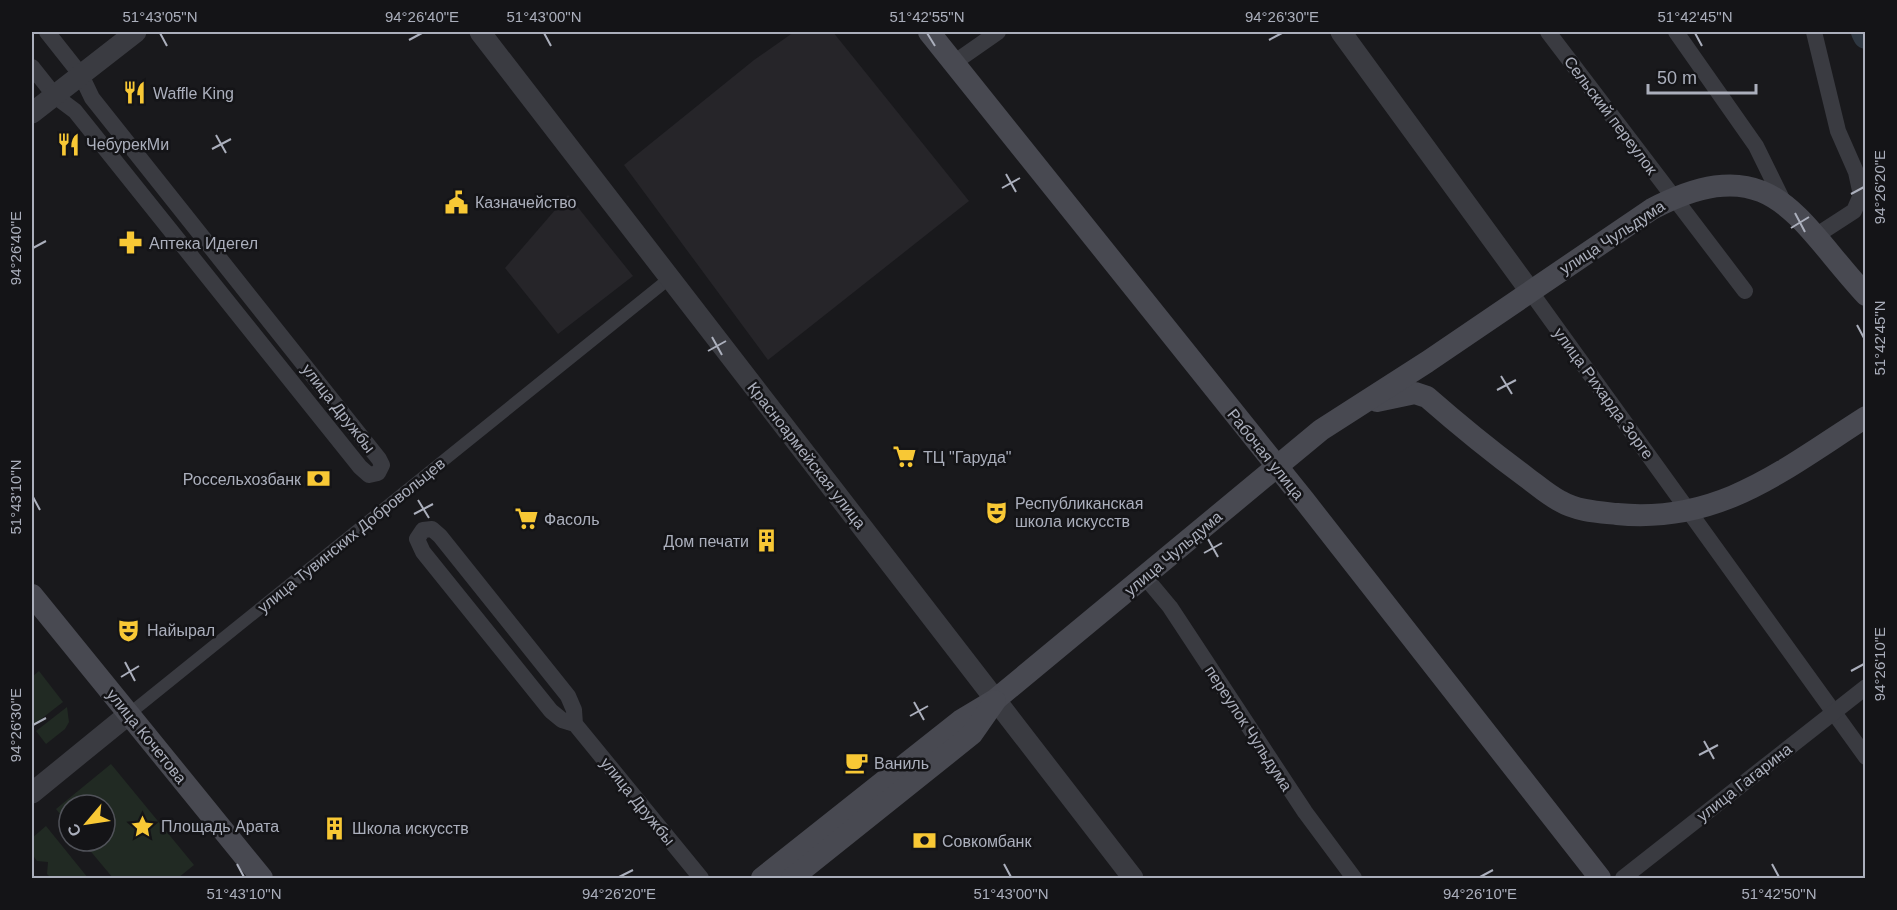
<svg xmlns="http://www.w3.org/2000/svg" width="1897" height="910" viewBox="0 0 1897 910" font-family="Helvetica,sans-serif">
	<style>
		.built { fill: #262529 }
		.grass { fill: #212a23 }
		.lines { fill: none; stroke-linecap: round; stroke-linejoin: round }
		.river { stroke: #2e3741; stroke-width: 26 }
		.pedestrian { stroke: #3a3b41; stroke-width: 12 }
		.minor { stroke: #3a3b41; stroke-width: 16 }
		.tertiary { stroke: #3a3b41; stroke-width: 21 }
		.secondary { stroke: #484951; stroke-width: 22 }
		.ticks { fill: none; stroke: #abafbc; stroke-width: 2 }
		.labels { text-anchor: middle; stroke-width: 5; stroke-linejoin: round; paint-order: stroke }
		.poi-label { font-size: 16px; fill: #abafbc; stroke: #141417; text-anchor: start }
		.street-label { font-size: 16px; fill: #abafbc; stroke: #141417 }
		.neatline { fill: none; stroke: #abafbc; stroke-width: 2 }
		.ticks-label { font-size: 15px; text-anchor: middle; fill: #abafbc }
	</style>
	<rect width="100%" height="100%" fill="#19191c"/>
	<g class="built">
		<path d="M794 32H833L969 201 768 360 624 165 754 60Z"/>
		<path d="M568 195 633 276 558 334 505 268Z"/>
	</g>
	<g class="grass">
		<path d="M39 671 63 702 32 726V677Z"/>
		<path d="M67 707 69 722 65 729 46 744 36 731Z"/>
		<path d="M111 764 194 865 178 878H113L82 841H105V805H69V825L56 809Z"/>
		<path d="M46 826 88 878H51L47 874 48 862 37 861 32 854 34 844 32 838Z"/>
	</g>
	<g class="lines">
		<path class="river" d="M1864 32 1866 36"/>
		<path class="pedestrian" d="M129 714 670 278"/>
		<g class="minor">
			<path d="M1548 32 1745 291"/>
			<path d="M1676 32 1756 146 1783 201"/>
			<path d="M1814 32 1838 131 1856 172 1861 195 1854 211 1817 235"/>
			<path d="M955 62 998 32"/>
			<path d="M32 67 55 96 75 111 360 467 369 475 378 473 382 465 379 459 92 98 81 75 47 32"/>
			<path d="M1530 291 1866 757"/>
			<path d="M1145 577 1170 607 1305 812 1354 878"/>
			<path d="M575 724 574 710 568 696 440 536 432 529 423 530 417 539 423 552 551 711 562 720 575 724 701 878"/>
			<path d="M1623 878 1866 687"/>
		</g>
		<g class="tertiary">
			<path d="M480 32 1133 878"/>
			<path d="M1341 32 1530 291"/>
			<path d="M32 113 136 32"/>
			<path d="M32 793 129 714"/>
		</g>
		<g class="secondary">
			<path d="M929 32 1304 500 1600 878"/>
			<path d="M1377 401 1415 393 1427 397C1459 425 1492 452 1526 477 1537 485 1548 495 1560 501 1577 511 1598 512 1617 514 1720 524 1784 469 1866 417"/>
			<path d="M32 595 262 878"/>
			<path d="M762 878 960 721 995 700 1321 430 1427 362 1652 209C1772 147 1795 218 1866 295"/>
			<path d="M792 878 972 734 995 701"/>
		</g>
	</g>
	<path class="ticks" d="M160 33 167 46M544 33 551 46M927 33 935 46M1695 33 1702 46M409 40 422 33M1269 40 1282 33M216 135 226 153M212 149 231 139M1006 174 1016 192M1002 188 1020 178M1851 194 1864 187M1795 213 1805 232M1791 228 1809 217M33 248 46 241M1857 325 1864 338M712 337 722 355M708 351 726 341M1501 376 1512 394M1497 390 1516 380M33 497 40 510M418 500 429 518M414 514 433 504M1208 539 1218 557M1204 553 1222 543M125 662 135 681M1851 671 1864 664M121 677 139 666M914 702 924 720M910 716 928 706M33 725 46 718M1704 741 1714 759M1699 755 1718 745M237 864 244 877M1004 864 1011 877M1772 864 1779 877M619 877 633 870M1480 877 1493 870"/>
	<defs>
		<symbol id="restaurant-bare" viewBox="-9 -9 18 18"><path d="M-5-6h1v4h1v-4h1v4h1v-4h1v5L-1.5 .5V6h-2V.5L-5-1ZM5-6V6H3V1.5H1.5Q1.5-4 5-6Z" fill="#f8c835" stroke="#141417" stroke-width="2.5" paint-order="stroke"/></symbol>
		<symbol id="civic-bare" viewBox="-9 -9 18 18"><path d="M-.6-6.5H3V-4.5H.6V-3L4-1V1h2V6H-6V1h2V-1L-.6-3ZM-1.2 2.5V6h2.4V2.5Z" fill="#f8c835" stroke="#141417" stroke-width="2.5" paint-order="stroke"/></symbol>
		<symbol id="pharmacy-bare" viewBox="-9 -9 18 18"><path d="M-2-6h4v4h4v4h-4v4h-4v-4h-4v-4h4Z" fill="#f8c835" stroke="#141417" stroke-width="2.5" paint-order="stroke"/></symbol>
		<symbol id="supermarket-bare" viewBox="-9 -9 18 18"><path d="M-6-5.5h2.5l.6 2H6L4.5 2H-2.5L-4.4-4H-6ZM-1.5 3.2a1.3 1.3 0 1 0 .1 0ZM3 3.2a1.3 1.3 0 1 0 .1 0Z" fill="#f8c835" stroke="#141417" stroke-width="2.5" paint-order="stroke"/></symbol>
		<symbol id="bank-bare" viewBox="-9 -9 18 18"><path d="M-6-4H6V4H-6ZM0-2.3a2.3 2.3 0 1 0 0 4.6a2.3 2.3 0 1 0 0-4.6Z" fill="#f8c835" stroke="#141417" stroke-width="2.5" paint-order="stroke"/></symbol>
		<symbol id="theatre-bare" viewBox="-9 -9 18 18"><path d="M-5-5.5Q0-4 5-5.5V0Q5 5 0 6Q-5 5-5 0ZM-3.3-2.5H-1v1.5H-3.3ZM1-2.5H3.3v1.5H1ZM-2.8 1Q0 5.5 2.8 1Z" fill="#f8c835" stroke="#141417" stroke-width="2.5" paint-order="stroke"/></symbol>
		<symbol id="building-bare" viewBox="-9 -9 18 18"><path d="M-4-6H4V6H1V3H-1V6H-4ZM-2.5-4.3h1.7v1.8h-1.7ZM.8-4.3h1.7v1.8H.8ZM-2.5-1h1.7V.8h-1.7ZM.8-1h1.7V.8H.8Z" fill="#f8c835" stroke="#141417" stroke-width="2.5" paint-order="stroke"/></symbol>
		<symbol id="cafe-bare" viewBox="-9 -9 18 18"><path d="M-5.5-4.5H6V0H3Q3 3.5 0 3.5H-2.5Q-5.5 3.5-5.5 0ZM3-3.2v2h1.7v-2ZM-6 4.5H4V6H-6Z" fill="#f8c835" stroke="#141417" stroke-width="2.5" paint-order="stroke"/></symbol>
		<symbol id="sight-bare" viewBox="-9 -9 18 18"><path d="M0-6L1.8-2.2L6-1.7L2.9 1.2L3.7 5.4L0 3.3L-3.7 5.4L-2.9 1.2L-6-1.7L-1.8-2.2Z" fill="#f8c835" stroke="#141417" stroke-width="2.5" paint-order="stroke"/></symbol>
	</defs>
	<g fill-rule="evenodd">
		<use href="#restaurant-bare" x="118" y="76" width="33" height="33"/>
		<use href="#restaurant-bare" x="52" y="128" width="33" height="33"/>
		<use href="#civic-bare" x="440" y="186" width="33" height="33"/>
		<use href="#pharmacy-bare" x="114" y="226" width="33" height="33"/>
		<use href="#supermarket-bare" x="888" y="440" width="33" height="33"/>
		<use href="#bank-bare" x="302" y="462" width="33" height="33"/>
		<use href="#theatre-bare" x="980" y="496" width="33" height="33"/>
		<use href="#supermarket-bare" x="510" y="502" width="33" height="33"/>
		<use href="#building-bare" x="750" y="524" width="33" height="33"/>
		<use href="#theatre-bare" x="112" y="614" width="33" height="33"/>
		<use href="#cafe-bare" x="840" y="746" width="33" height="33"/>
		<use href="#sight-bare" x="126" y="810" width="33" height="33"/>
		<use href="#building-bare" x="318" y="812" width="33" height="33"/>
		<use href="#bank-bare" x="908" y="824" width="33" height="33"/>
	</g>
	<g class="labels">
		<g class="poi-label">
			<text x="153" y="99">Waffle King</text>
			<text x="86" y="150">ЧебурекМи</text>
			<text x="475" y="208">Казначейство</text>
			<text x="149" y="249">Аптека Идегел</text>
			<text x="923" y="463">ТЦ "Гаруда"</text>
			<text x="301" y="485" text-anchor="end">Россельхозбанк</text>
			<text x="1015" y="509">Республиканская<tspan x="1015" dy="18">школа искусств</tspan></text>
			<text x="544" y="525">Фасоль</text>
			<text x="749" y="547" text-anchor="end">Дом печати</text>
			<text x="147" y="636">Найырал</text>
			<text x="874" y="769">Ваниль</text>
			<text x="161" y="832">Площадь Арата</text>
			<text x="352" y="834">Школа искусств</text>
			<text x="942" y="847">Совкомбанк</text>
		</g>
		<g class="street-label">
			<text transform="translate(1611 115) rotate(53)" y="6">Сельский переулок</text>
			<text transform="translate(1612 237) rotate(-33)" y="6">улица Чульдума</text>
			<text transform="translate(1604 393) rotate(54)" y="6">улица Рихарда Зорге</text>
			<text transform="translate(339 408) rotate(52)" y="6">улица Дружбы</text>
			<text transform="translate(1266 454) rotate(51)" y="6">Рабочая улица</text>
			<text transform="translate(807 455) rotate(52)" y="6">Красноармейская улица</text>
			<text transform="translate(351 535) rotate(-39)" y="6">улица Тувинских Добровольцев</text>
			<text transform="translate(1173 553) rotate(-40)" y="6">улица Чульдума</text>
			<text transform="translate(1249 728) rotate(57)" y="6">переулок Чульдума</text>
			<text transform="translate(147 736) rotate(51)" y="6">улица Кочетова</text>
			<text transform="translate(1744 782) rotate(-38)" y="6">улица Гагарина</text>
			<text transform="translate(638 801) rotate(51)" y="6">улица Дружбы</text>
		</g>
	</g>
	<rect width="1897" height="910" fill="none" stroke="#141417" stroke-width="66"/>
	<g transform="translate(87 823) rotate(241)"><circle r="28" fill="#141417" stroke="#505259" stroke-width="1.5"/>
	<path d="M0-4.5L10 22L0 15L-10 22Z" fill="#f8c835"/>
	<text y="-9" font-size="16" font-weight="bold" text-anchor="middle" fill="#abafbc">С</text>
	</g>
	<path d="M1648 84v9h108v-9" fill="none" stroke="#abafbc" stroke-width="3"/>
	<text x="1657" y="84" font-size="18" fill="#abafbc" stroke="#141417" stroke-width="4.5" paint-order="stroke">50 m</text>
	<rect x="33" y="33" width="1831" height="844" class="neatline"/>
	<g class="ticks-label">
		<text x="160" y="22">51°43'05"N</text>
		<text x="422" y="22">94°26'40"E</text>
		<text x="544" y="22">51°43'00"N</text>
		<text x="927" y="22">51°42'55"N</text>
		<text x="1282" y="22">94°26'30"E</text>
		<text x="1695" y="22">51°42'45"N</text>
		<text transform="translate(1880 187) rotate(-90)" y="5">94°26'20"E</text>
		<text transform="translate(16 248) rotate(-90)" y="5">94°26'40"E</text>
		<text transform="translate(1880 338) rotate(-90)" y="5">51°42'45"N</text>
		<text transform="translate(16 497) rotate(-90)" y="5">51°43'10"N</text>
		<text transform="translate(1880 664) rotate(-90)" y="5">94°26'10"E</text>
		<text transform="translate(16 725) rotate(-90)" y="5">94°26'30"E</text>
		<text x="244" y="899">51°43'10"N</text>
		<text x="619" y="899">94°26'20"E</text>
		<text x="1011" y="899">51°43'00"N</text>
		<text x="1480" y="899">94°26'10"E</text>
		<text x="1779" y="899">51°42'50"N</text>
	</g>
</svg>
